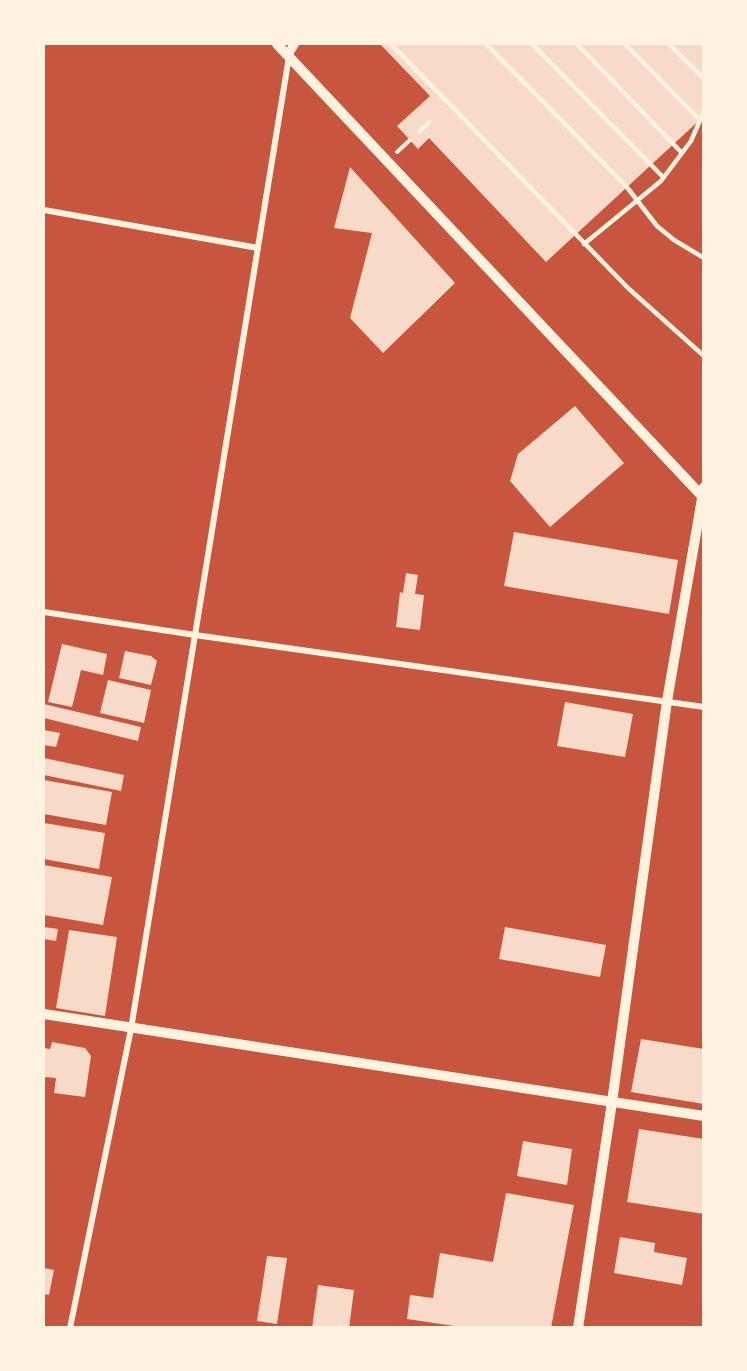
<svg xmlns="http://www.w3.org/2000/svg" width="747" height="1371" viewBox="0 0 747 1371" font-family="'Asap Condensed',sans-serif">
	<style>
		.building { fill: #f7dbc8 }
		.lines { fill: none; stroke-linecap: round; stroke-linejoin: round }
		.path { stroke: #fff3e0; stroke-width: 4 }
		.service { stroke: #fff3e0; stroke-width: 4.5 }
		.minor { stroke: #fff3e0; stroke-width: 6 }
		.tertiary { stroke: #fff3e0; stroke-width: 10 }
	</style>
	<rect width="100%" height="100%" fill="#c8553d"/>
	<g class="building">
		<path d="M380 44H704V116L546 262 429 138 418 149 397 126 430 96Z"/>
		<path d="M350 167 455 283 383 353 350 318 372 233 334 228Z"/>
		<path d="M575 406 624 463 550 527 510 481 518 454Z"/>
		<path d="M514 532 678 560 669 614 504 586Z"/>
		<path d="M406 573 418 575 415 594 424 595 420 630 396 627 400 592 403 593Z"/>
		<path d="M62 644 107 654 103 675 81 670 72 707 48 702Z"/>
		<path d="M125 651 151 656 157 661 151 685 119 678Z"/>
		<path d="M108 680 151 690 144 723 100 713Z"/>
		<path d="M565 702 633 714 625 757 557 746Z"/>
		<path d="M44 704 141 727 138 741 44 718Z"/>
		<path d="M44 730 60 733 56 747 44 745Z"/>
		<path d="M44 758 124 775 121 791 44 775Z"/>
		<path d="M44 780 112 792 106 825 44 814Z"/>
		<path d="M44 823 105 833 99 869 44 859Z"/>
		<path d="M44 865 112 877 103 925 44 915Z"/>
		<path d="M44 927 58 929 56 941 44 939Z"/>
		<path d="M505 927 606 945 600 977 499 959Z"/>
		<path d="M69 930 117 937 105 1016 56 1008Z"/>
		<path d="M641 1039 704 1049V1104L631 1092Z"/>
		<path d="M52 1042 85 1048 91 1056 85 1097 54 1093 56 1078 44 1077V1048L50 1049Z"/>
		<path d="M639 1129 704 1139V1214L627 1202Z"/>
		<path d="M523 1141 572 1149 567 1185 517 1176Z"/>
		<path d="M506 1193 574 1205 551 1328H468L407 1319 410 1295 433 1298 440 1253 493 1262Z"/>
		<path d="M620 1237 655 1243 654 1252 687 1258 682 1285 614 1273Z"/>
		<path d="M267 1256 287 1258 277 1324 257 1321Z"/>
		<path d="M44 1268 54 1270 49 1295 44 1294Z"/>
		<path d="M318 1285 354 1290 349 1328H312Z"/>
	</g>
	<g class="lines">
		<g class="path">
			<path d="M419 132 429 122"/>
			<path d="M397 152 410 140"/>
		</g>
		<g class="service">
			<path d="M391 44 628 288 704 356"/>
			<path d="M486 44 626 186 657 226 674 240 704 258"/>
			<path d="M532 44 663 177"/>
			<path d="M577 44 682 153"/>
			<path d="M625 44 700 120"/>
			<path d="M669 44 704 79"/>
			<path d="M291 54 297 44"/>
			<path d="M584 244 661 181 691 141 704 111"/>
		</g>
		<g class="minor">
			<path d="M44 210 258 248"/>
			<path d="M44 612 195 635 704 707"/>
			<path d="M70 1328 131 1029 291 44"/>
		</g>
		<g class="tertiary">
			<path d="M277 44 702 496"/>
			<path d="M44 1014 704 1116"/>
			<path d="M578 1328 612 1102 667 701 704 487"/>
		</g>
	</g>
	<rect width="747" height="1371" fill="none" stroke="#fff3e0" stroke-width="90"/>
</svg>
